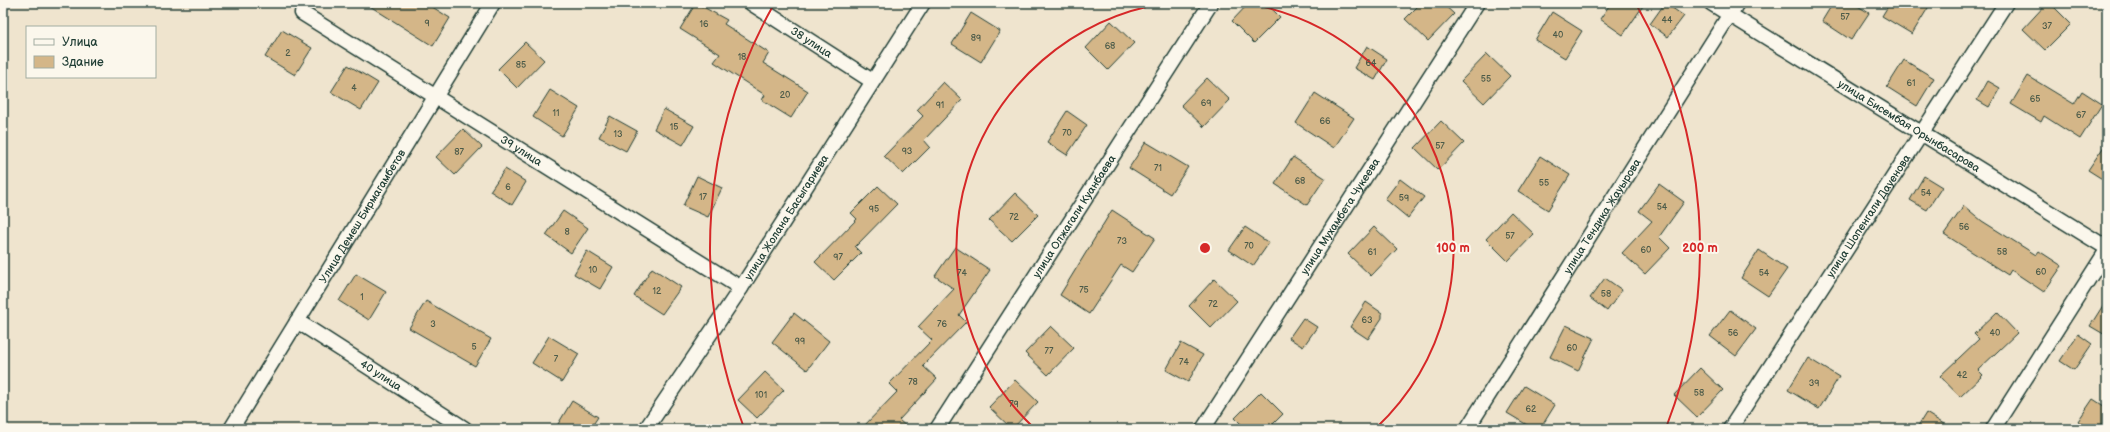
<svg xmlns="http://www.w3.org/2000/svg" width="2110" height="432" viewBox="0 0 2110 432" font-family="'Balsamiq Sans',sans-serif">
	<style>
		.building { fill: #d4b688; stroke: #1f3d34 }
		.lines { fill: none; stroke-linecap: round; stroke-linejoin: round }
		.minor-casing { stroke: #1f3d34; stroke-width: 17 }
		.minor { stroke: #fbf7ec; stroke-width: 14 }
		.ring { fill: none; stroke: #d62828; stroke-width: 2 }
		.labels { text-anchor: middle; stroke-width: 4; stroke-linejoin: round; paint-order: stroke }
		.number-label { font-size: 9px; fill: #4c5b49 }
		.street-label { font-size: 11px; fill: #1f3d34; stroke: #fbf7ec }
		.centre { fill: #d62828; stroke: #fbf7ec; stroke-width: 2 }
		.ring-label { font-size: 12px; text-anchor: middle; font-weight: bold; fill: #d62828; stroke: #fbf7ec; stroke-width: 4; stroke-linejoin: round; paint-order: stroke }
	</style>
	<rect width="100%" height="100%" fill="#efe4ce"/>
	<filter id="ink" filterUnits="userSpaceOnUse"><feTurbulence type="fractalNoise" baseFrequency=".025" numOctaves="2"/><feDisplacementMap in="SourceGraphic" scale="8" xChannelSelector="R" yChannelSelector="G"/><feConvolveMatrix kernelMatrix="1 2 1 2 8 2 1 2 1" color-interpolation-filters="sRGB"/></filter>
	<g filter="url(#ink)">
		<g class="building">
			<path d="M365 3H426L450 18 433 46Z"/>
			<path d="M696 3 727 20 724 24 769 53 763 63 808 91 791 118 762 100 765 95 714 62 720 54 680 29Z"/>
			<path d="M1249 3H1266L1280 17 1254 43 1232 21Z"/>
			<path d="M1421 3H1442L1454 14 1428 41 1405 19Z"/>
			<path d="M1611 3H1645L1623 35 1600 19Z"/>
			<path d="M1665 3 1684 16 1668 37 1650 24Z"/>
			<path d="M1833 3H1853L1869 13 1851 40 1822 21Z"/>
			<path d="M1890 3H1931L1912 34 1882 16Z"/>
			<path d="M2047 3H2050L2071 24 2045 50 2023 29Z"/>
			<path d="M1552 12 1582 31 1565 58 1535 40Z"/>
			<path d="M971 13 1000 31 981 62 952 44Z"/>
			<path d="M1111 21 1134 43 1108 70 1086 48Z"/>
			<path d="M282 30 312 48 295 75 265 57Z"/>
			<path d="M525 42 544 60 517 88 498 69Z"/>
			<path d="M1367 46 1387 59 1375 80 1354 68Z"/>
			<path d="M1487 54 1510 76 1484 103 1461 81Z"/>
			<path d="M1904 60 1934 78 1917 106 1887 87Z"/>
			<path d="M348 65 378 83 361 110 331 92Z"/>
			<path d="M2028 76 2074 104 2082 91 2102 104 2080 139 2044 116 2041 122 2011 104Z"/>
			<path d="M1207 78 1230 100 1204 127 1181 105Z"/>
			<path d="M1988 81 2000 88 1989 107 1977 100Z"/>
			<path d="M943 82 962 100 924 140 930 147 903 174 884 156 923 116 917 110Z"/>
			<path d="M550 90 579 108 562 136 533 117Z"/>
			<path d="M1315 93 1354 118 1334 148 1296 123Z"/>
			<path d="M664 109 694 126 683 145 654 129Z"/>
			<path d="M1067 111 1087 125 1067 155 1047 142Z"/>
			<path d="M610 116 637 131 626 151 599 137Z"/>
			<path d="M1441 121 1464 143 1438 170 1415 148Z"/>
			<path d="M463 129 482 147 455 175 436 157Z"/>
			<path d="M1146 142 1188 167 1170 194 1129 168Z"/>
			<path d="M2107 142V182L2088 170Z"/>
			<path d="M1540 156 1570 175 1548 210 1518 191Z"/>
			<path d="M1293 157 1325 178 1307 205 1275 184Z"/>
			<path d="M505 169 526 182 512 205 490 191Z"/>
			<path d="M697 176 722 188 708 217 683 206Z"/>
			<path d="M1924 176 1942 187 1927 210 1910 200Z"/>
			<path d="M1400 179 1424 197 1408 218 1385 199Z"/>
			<path d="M1659 184 1684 202 1659 237 1670 248 1645 274 1622 253 1652 221 1639 211Z"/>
			<path d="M878 186 897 204 855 247 861 253 834 280 815 262 857 219 851 213Z"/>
			<path d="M1015 193 1038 215 1012 241 989 220Z"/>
			<path d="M1964 206 1982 221 2036 255 2039 251 2062 266 2044 292 2011 270 2008 275 1944 234Z"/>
			<path d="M1112 210 1155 238 1132 272 1121 265 1089 314 1060 295Z"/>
			<path d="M563 211 588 228 571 253 546 235Z"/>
			<path d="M1511 212 1534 234 1508 261 1486 239Z"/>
			<path d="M1245 227 1269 243 1253 266 1229 250Z"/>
			<path d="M1374 227 1397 249 1371 276 1348 254Z"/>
			<path d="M955 247 990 270 959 315 966 322 923 366 937 379 899 420 909 429H861L897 392 889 384 932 340 918 327 954 289 935 276Z"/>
			<path d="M1759 250 1787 269 1768 296 1741 278Z"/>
			<path d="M587 251 613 267 600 289 574 274Z"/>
			<path d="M652 268 681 287 662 314 634 296Z"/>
			<path d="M356 274 386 292 369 320 339 301Z"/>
			<path d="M1605 278 1622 290 1607 311 1590 298Z"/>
			<path d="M1214 279 1237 301 1211 328 1189 306Z"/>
			<path d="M2107 299V336L2090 326Z"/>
			<path d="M426 301 491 339 475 366 409 328Z"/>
			<path d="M1366 302 1382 313V318L1368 339 1350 327Z"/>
			<path d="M1730 310 1756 329 1736 356 1710 336Z"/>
			<path d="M1997 312 2017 333 1978 370 1983 375 1960 397 1940 376 1979 339 1974 334Z"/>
			<path d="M794 313 829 341 807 370 772 342Z"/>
			<path d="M1303 318 1317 327 1303 347 1289 338Z"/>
			<path d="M1566 325 1594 338 1578 371 1550 357Z"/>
			<path d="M1051 326 1074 348 1048 375 1025 353Z"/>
			<path d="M2078 334 2092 344 2074 370 2060 361Z"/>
			<path d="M549 336 579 354 562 382 532 363Z"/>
			<path d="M1181 343 1203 355 1188 382 1166 370Z"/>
			<path d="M1808 358 1839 377 1819 409 1788 390Z"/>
			<path d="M1700 368 1723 390 1697 417 1674 395Z"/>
			<path d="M765 372 784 390 757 418 738 400Z"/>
			<path d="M1015 380 1038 402 1012 429 989 407Z"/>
			<path d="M1524 386 1555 405 1540 429H1534L1507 413Z"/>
			<path d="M1261 392 1283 414 1268 429H1246L1235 418Z"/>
			<path d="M2093 399 2107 408V429H2089L2078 421Z"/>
			<path d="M572 401 598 417 590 429H555Z"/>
			<path d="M1926 413 1952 429H1916Z"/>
		</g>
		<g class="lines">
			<defs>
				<g id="minor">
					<path id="s1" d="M751 3 872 81"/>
					<path id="s2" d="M1711 3 2107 248"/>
					<path id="s3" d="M302 13 741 288"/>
					<path id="s4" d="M297 321 465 429"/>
					<path id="s5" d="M231 429 493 3"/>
					<path id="s6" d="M646 429 741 288 923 3"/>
					<path id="s7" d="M937 429 1211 3"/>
					<path id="s8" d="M1203 429 1477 3"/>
					<path id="s9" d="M1467 429 1737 3"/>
					<path id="s10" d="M1730 429 2006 3"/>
					<path d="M1993 429 2107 250"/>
				</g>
			</defs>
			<use href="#minor" class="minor-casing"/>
			<use href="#minor" class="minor"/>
		</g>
	</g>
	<g class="ring">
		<path d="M1034 428A248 248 0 0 1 1166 3M1244 3A248 248 0 0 1 1376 428"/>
		<path d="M743 425A495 495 0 0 1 774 4M1636 4A495 495 0 0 1 1667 425"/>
	</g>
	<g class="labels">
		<g class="number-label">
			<text x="1845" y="20">57</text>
			<text x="1667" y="23">44</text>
			<text x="427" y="26">9</text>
			<text x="704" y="27">16</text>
			<text x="2047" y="29">37</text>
			<text x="1558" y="38">40</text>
			<text x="976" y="41">89</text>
			<text x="1110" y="49">68</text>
			<text x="288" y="56">2</text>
			<text x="742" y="60">18</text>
			<text x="1371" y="66">64</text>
			<text x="521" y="68">85</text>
			<text x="1486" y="82">55</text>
			<text x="1911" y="86">61</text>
			<text x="354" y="91">4</text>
			<text x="785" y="98">20</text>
			<text x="2035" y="102">65</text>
			<text x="1206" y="106">69</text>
			<text x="940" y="108">91</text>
			<text x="556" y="116">11</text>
			<text x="2081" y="118">67</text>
			<text x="1325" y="124">66</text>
			<text x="674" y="130">15</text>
			<text x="1067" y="136">70</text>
			<text x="618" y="137">13</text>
			<text x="1440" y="149">57</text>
			<text x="907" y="154">93</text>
			<text x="459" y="155">87</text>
			<text x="1158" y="171">71</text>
			<text x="1300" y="184">68</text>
			<text x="1544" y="186">55</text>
			<text x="508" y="190">6</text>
			<text x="1926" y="196">54</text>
			<text x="703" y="200">17</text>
			<text x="1404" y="201">59</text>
			<text x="1662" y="210">54</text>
			<text x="874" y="212">95</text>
			<text x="1014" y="220">72</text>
			<text x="1964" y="230">56</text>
			<text x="567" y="235">8</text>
			<text x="1510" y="239">57</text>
			<text x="1122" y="244">73</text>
			<text x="1249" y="249">70</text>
			<text x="1646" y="253">60</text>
			<text x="1372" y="255">61</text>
			<text x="2002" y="255">58</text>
			<text x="838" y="260">97</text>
			<text x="593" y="273">10</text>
			<text x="2041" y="275">60</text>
			<text x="962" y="276">74</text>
			<text x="1764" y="276">54</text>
			<text x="1084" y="293">75</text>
			<text x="657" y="294">12</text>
			<text x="1606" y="297">58</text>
			<text x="362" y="300">1</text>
			<text x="1213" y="307">72</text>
			<text x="1367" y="323">63</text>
			<text x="433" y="327">3</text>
			<text x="942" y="327">76</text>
			<text x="1733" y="336">56</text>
			<text x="1995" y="336">40</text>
			<text x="800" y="344">99</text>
			<text x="474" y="350">5</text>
			<text x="1572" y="351">60</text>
			<text x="1049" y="354">77</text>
			<text x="556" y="362">7</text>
			<text x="1184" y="365">74</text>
			<text x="1962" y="378">42</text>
			<text x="913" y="385">78</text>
			<text x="1814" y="386">39</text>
			<text x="1699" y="396">58</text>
			<text x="761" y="398">101</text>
			<text x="1014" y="407">79</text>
			<text x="1531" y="412">62</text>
		</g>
		<g class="street-label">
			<text dy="4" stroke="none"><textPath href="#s1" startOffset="72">38 улица</textPath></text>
			<text dy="4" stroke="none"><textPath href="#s2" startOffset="233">улица Бисембая Орынбасарова</textPath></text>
			<text dy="4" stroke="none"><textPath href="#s3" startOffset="259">39 улица</textPath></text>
			<text dy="4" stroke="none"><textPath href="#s5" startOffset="250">Улица Демеш Бирмагамбетов</textPath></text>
			<text dy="4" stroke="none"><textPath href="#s7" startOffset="253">улица Олжагали Куанбаева</textPath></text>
			<text dy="4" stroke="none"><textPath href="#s8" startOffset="253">улица Мухамбета Чукеева</textPath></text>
			<text dy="4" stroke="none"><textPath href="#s9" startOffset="252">улица Тендика Жауырова</textPath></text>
			<text dy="4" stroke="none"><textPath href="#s10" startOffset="254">улица Шопенгали Дауенова</textPath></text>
			<text dy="4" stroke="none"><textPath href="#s6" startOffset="254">улица Жолана Басыгариева</textPath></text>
			<text dy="4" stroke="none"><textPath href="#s4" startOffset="100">40 улица</textPath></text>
		</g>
	</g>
	<circle cx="1205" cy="248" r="6" class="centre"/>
	<g class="ring-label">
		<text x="1453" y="252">100 m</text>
		<text x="1700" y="252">200 m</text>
	</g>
	<rect width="2110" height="432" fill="none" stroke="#fbf7ec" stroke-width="16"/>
	<rect x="8" y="8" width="2094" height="416" fill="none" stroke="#1f3d34" stroke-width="1.5" filter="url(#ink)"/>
	<rect x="26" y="26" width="130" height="52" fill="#fbf7ec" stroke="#a3ada2"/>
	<rect x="34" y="39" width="20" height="6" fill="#fbf7ec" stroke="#a3ada2"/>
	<text x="62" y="46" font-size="12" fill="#1f3d34">Улица</text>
	<rect x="34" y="56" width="20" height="12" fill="#d4b688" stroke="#a3ada2"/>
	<text x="62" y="66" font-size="12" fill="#1f3d34">Здание</text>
</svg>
